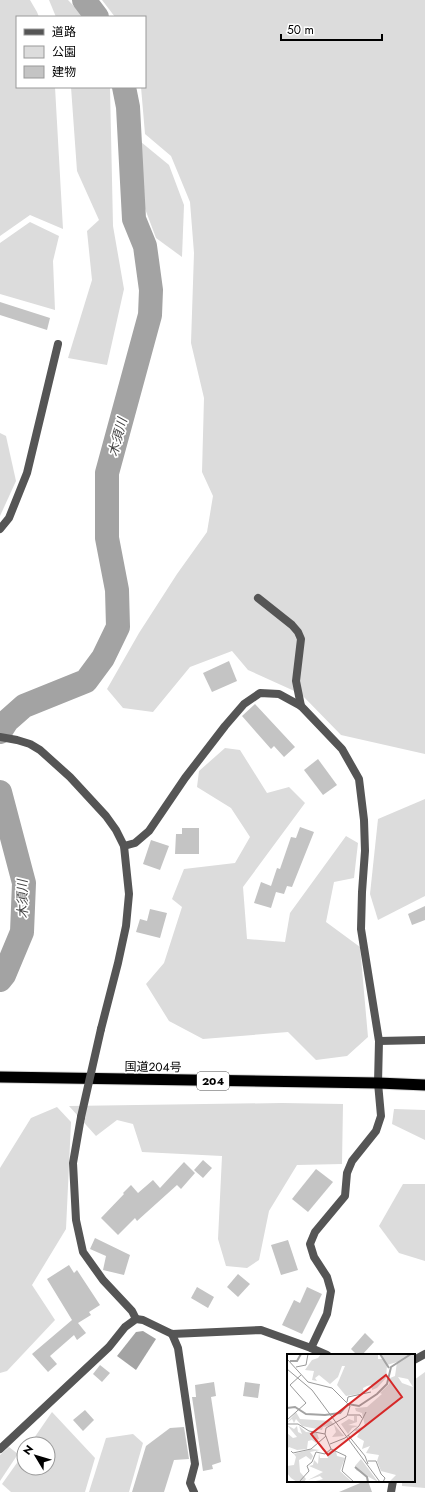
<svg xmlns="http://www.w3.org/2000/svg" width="425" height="1492" viewBox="0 0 425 1492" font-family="Jost,'Noto Sans JP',sans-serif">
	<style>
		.green { fill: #dcdcdc }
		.water { fill: #a3a3a3 }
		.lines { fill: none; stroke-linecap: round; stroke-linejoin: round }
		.river { stroke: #a3a3a3; stroke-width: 24 }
		.building { fill: #c4c4c4 }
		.trunk-casing { stroke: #dbdbdb; stroke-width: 13 }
		.minor { stroke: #555; stroke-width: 8 }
		.tertiary { stroke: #555; stroke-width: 8 }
		.trunk { stroke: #000; stroke-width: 11 }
		.minor-bridge { stroke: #555; stroke-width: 8 }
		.labels { text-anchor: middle; stroke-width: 3.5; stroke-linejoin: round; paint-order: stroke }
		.shield { fill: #fff; stroke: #4c4c4c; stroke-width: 1 }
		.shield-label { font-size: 11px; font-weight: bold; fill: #000 }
		.street-label { font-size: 12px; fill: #000; stroke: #fff }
		.water-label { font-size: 13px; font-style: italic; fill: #444; stroke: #fff }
		.inset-river { fill: none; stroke: #a3a3a3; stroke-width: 2 }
		.inset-road { fill: none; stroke: #999; stroke-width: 1 }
		.view { fill: #d62828; fill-opacity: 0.15; stroke: #d62828; stroke-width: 2 }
		.inset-edge { fill: none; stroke: #000; stroke-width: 2 }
	</style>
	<rect width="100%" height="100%" fill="#fff"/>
	<g class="green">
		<path d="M0 0H30L37 12 39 17H17V87H55L63 229 30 215 0 236Z"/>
		<path d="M49 0H68L84 17H56Z"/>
		<path d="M102 0H425V754L341 735 301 694 248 670 232 651 190 667 153 712 123 708 107 689 139 633 177 574 207 532 213 496 202 472 204 398 191 343 194 253 190 202 171 156 145 134 141 87H145V17H115Z"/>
		<path d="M71 87H110L113 226 124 289 107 365 68 358 92 280 87 231 99 220 77 171Z"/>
		<path d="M141 142 169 165 184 205 182 257 156 238 141 198Z"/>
		<path d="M30 222 59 236 53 261 55 310 0 294V243Z"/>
		<path d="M0 433 6 436 16 481 0 516Z"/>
		<path d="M225 748 240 750 267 793 289 787 305 803 243 887 247 939 285 942 290 913 346 836 358 843 354 878 334 882 326 922 360 947 368 1037 347 1056 316 1060 288 1032 203 1039 169 1021 146 984 164 963 182 907 172 899 184 869 235 863 250 837 231 808 197 787 199 771Z"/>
		<path d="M425 799V896L378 920 370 894 378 819Z"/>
		<path d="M282 1103 343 1104 342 1164 297 1165 269 1211 259 1260 247 1268 226 1266 218 1239 222 1156 142 1152 133 1124 117 1120 96 1136 69 1106Z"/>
		<path d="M57 1107 71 1122 66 1229 32 1285 55 1320 7 1371 0 1373V1168L31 1118Z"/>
		<path d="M394 1109 425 1110V1140L392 1124Z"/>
		<path d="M403 1184H425V1261L399 1253 379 1226Z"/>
		<path d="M425 1372V1488L402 1486V1481H414V1380Z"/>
		<path d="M52 1412 95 1458 85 1492H11L2 1484 24 1453V1468H48V1444H30Z"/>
		<path d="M133 1434 143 1443 129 1492H89L106 1438Z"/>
		<path d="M9 1447 18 1454 0 1481V1455Z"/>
	</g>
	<path class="water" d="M143 1331 156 1339 136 1370 117 1356 136 1332Z"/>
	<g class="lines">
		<g class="river">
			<path d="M84 0 97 17"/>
			<path d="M0 732 7 721 24 706 86 681 103 658 118 627 117 590 107 538V473L150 315 151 290 145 246 134 219 128 107 124 87"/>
			<path d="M0 792 24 883 22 932 4 975 0 980"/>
		</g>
	</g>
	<g class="building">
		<path d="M0 302 50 318 47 330 0 315Z"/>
		<path d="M229 661 237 681 212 692 203 673Z"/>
		<path d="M255 704 295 747 284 757 274 746 271 749 242 716Z"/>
		<path d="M318 759 337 785 323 795 304 770Z"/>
		<path d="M300 827 314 832 292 887 287 886 284 894 276 892 271 908 254 903 261 882 271 886 277 868 280 869 291 837 296 838Z"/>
		<path d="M182 828H199V854H175L176 834H182Z"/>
		<path d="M151 840 169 846 160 870 143 864Z"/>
		<path d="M425 906V920L412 925 408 914Z"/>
		<path d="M150 909 167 913 160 938 136 932 140 919 147 921Z"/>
		<path d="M203 1160 212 1168 203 1178 194 1170Z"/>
		<path d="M184 1162 195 1173 181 1189 177 1185 137 1221 135 1218 118 1235 101 1218 124 1194 123 1193 131 1185 138 1193 153 1180 160 1188Z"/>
		<path d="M316 1169 333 1182 308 1212 292 1199Z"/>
		<path d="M95 1238 130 1255 124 1275 103 1270 106 1256 90 1249Z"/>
		<path d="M288 1240 298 1270 281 1275 271 1245Z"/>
		<path d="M69 1265 74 1273 77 1270 100 1305 89 1312 91 1315 78 1323 86 1333 77 1340 74 1335 50 1356 57 1364 48 1372 32 1354 72 1320 47 1279Z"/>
		<path d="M238 1274 250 1284 238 1297 227 1287Z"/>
		<path d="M197 1287 214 1297 208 1308 191 1298Z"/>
		<path d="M307 1287 322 1294 302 1334 282 1325 294 1300 300 1303Z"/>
		<path d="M365 1333 374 1342 362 1355H357L351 1349Z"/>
		<path d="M100 1365 110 1373 102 1382 93 1374Z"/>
		<path d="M214 1382 216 1396 211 1397 221 1462 212 1465 213 1469 203 1471 192 1397H196L195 1385Z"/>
		<path d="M245 1382 260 1384 258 1398 243 1396Z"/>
		<path d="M85 1410 94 1420 83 1431 73 1420Z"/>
		<path d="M184 1427 189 1459 174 1460 164 1492H132L146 1446 170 1428Z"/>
		<path d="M365 1481H368L372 1492H339Z"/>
	</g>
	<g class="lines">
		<defs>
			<path id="trunk" d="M0 1077 378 1083 425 1085"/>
		</defs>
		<use href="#trunk" class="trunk-casing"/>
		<g class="minor">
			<path d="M0 529 9 518 27 473 58 344"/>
			<path d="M258 598 292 625 298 632 301 639 296 681 301 706"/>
			<path d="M0 737 17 740 30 744 40 750 70 777 106 816 116 830 124 846 129 894 126 926 118 963 101 1029"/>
			<path d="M124 846 135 843 149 831 185 778 225 726 244 704 260 693 279 694 301 706 342 749 359 779 364 820 365 851 362 892 361 929 379 1041 378 1083 381 1116 376 1131 352 1161 347 1173 345 1196 315 1232 310 1244 314 1257 327 1277 331 1291 327 1314 311 1348"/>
			<path d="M379 1041 425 1040"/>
			<path d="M81 1117 73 1163 76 1220 83 1252 103 1280 132 1311 136 1319"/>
			<path d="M172 1334 178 1348 195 1464 190 1483 194 1492"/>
			<path d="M0 1449 109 1347 125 1327 136 1319 143 1320 172 1334 261 1330 311 1348 327 1355"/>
			<path d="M391 1492 393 1481"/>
		</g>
		<path class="tertiary" d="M414 1360 425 1354"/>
		<use href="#trunk" class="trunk"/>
		<path class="minor-bridge" d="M81 1117 101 1029"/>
	</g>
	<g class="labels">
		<rect class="shield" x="197" y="1072" width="32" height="18" rx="3"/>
		<g class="shield-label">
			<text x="213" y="1085">204</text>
		</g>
		<g class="street-label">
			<text transform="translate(153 1067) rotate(1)" y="4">国道204号</text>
		</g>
		<g class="water-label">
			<text transform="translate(117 437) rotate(-75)" y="5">木須川</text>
			<text transform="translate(22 899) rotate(-91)" y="5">木須川</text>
		</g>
	</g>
	<g transform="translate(287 1354)">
		<rect width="128" height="128" fill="#fff"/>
		<path d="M34 0H91V5H96L94 0H128V128H102L109 121 94 117 90 107 92 101 79 99 83 92 75 95 77 87 70 83 72 79 67 76 78 72 75 59 69 57 68 54 80 53 95 40 93 39 102 30 103 24 108 22 110 8 100 11 99 24 90 34 85 36 84 31 80 32 76 34 77 39 59 42 50 31 58 12H55L51 23 43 30 32 21 28 24 30 27 25 26 27 17 18 16 25 6 31 4ZM111 23 121 25 126 33 115 29ZM9 58 13 65 44 67 57 82 45 83 49 78 47 71 36 73 35 76 15 72 9 65 7 69 5 65 0 69ZM67 62H70V68L61 71 71 72 65 74 61 80 54 70 62 65 67 67ZM0 71 7 75 10 72 11 78 15 80 12 72 19 78 30 79 32 85 29 86V89L25 86 21 87 20 95 10 96 2 93 0 95V79L6 84 10 83ZM25 95 33 96 23 98 26 102 24 106 19 102 12 106 13 118 19 125 17 128H10L4 124 0 119V112L7 111 9 103 7 100ZM44 96 49 97 50 102 58 104 53 117 65 128H25L36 125 33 122 21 126 36 118 22 112 26 111 27 106 31 110 32 99 33 104H41L40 100ZM74 105 91 128 69 116 68 112Z" fill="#dcdcdc" fill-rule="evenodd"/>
		<path class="inset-river" d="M93 0 102 14M3 7H10L14 0M0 54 8 53 19 60 38 61 53 59 61 50 72 52 90 40 100 30 104 13 124 0M68 113 80 123 81 128"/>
		<path class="inset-road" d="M1 6 21 28 45 34 63 52 60 62 39 74 38 80 44 95 38 100 29 98 25 108 20 112 22 117 12 128M9 13 19 11 21 0M0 15 25 36M25 36 93 128M60 48 61 43 84 38M61 61H73L75 64M0 66 19 49 3 31 14 21M0 70H11L22 77 38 80M61 81 78 102 81 110M43 90 58 84 72 72 79 58M44 95 59 102 55 117 67 128M4 97 6 99 24 95 39 82M81 107H89L94 120 98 124 96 128"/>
		<path class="view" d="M99 21 115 43 41 101 24 80Z"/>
		<rect width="128" height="128" class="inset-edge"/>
	</g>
	<rect x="16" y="16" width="130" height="72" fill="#ffffff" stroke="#999999"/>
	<rect x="24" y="29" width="20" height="6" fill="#555555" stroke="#999999"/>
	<text x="52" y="36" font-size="12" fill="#000000">道路</text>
	<rect x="24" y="46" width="20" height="12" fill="#dcdcdc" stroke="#999999"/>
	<text x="52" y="56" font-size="12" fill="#000000">公園</text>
	<rect x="24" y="66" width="20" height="12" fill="#c4c4c4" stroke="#999999"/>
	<text x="52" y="76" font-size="12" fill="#000000">建物</text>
	<g transform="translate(36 1456) rotate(308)"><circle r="19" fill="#ffffff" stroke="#999999"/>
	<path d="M0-3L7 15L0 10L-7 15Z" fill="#000000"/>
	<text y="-6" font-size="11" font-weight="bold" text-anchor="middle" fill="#000000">N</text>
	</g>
	<path d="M281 34v6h101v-6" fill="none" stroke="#000000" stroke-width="2"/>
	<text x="287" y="34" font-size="12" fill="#000000" stroke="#ffffff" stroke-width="3" paint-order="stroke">50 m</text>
</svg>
